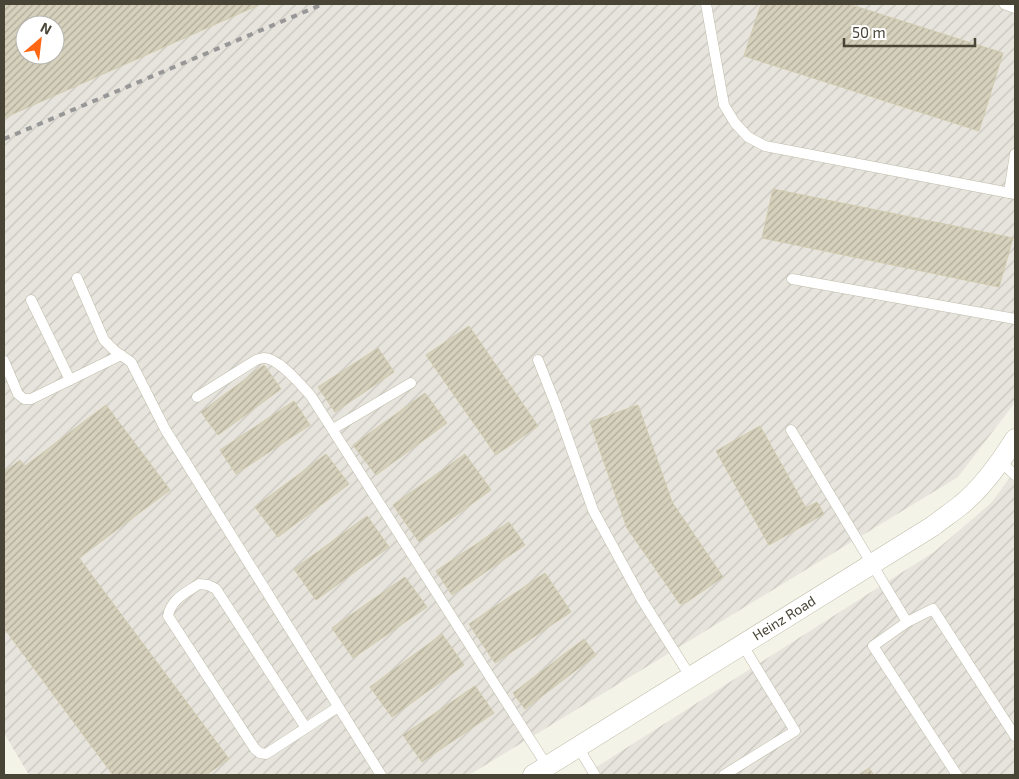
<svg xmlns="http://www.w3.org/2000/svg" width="1019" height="779" viewBox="0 0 1019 779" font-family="'Exo 2',sans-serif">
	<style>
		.industrial { fill: url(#industrial-furrows); fill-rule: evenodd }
		.building { fill: url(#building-hatch); stroke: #d1cbaf; fill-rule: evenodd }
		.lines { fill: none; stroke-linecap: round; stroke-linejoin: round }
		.service-casing { stroke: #c0bda9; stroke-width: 11 }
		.minor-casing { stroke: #c0bda9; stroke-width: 21 }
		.service { stroke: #fff; stroke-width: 10 }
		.minor { stroke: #fff; stroke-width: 20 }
		.rail { stroke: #979797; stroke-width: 4; stroke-dasharray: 6 6; stroke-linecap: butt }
		.labels { text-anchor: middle; stroke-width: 5; stroke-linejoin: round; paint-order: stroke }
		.street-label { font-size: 14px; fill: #484436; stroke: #fff }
	</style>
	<defs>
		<pattern id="industrial-furrows" width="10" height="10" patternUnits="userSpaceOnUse" patternTransform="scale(1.25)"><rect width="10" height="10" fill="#e6e4dc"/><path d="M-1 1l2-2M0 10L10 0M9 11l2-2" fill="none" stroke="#c7c5bd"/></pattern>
		<pattern id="building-hatch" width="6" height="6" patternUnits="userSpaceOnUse" patternTransform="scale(1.25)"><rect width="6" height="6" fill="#d6d1bc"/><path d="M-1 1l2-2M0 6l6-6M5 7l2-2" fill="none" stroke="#b0ab9a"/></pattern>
	</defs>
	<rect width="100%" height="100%" fill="#f4f3e7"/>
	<g class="industrial">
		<path d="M4 4H1015V396L1013 405 958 477 469 775H29L4 733ZM25 25H55V55H25Z"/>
		<path d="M1015 471V775H584L934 552 991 503Z"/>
	</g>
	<g class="building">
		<path d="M4 4H261L4 118ZM25 25H55V55H25Z"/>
		<path d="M761 4H848L1003 53 979 131 744 56Z"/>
		<path d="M773 189 1013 238 999 287 762 238Z"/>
		<path d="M469 326 538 426 496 455 426 355Z"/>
		<path d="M378 348 394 372 335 412 318 387Z"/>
		<path d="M264 365 281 389 218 435 201 412Z"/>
		<path d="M425 393 447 423 376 475 353 445Z"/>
		<path d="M294 401 310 425 236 474 220 450Z"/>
		<path d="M106 405 170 490 79 558 229 759 206 775H113L4 628V472L20 460 25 466Z"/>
		<path d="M638 405 672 502 723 577 687 602 680 604 627 528 590 422Z"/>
		<path d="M760 426 806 508 817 502 824 514 769 545 716 451Z"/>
		<path d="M326 454 349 484 278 537 255 507Z"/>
		<path d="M465 454 491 490 419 542 393 505Z"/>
		<path d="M367 516 389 547 316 600 294 569Z"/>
		<path d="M509 522 525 545 452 595 436 571Z"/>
		<path d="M545 573 571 612 495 663 469 624Z"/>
		<path d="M405 577 427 607 353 658 332 628Z"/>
		<path d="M442 634 464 665 392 717 370 687Z"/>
		<path d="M584 639 596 655 525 709 513 693Z"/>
		<path d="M475 686 494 713 422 762 403 735Z"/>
		<path d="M869 768 874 775H858Z"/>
	</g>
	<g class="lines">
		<defs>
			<g id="service">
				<path d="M706 4 724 105 735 123 748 137 765 146 1015 194"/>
				<path d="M1004 4 1015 8"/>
				<path d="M1009 193 1015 154"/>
				<path d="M77 278 104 340 115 351 131 362 165 429 381 775"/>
				<path d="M792 279 1015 319"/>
				<path d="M31 300 70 380"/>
				<path d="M538 360 557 408 593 510 642 600 690 676"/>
				<path d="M4 361 18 394 24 399H31L121 355"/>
				<path d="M197 397 256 360C259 359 261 358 264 358 279 358 301 385 311 396L547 766"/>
				<path d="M333 429 411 383"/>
				<path d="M791 430 907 622"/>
				<path d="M1001 462 1015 475"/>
				<path d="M306 728 216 589 208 585 199 584C186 593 171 599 168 616L255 749 260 753 266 754 338 707"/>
				<path d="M578 747 595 775"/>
				<path d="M724 775 795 731 742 644"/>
				<path d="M957 775 873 646 907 622 933 609 1015 736"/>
			</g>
			<path id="minor" d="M533 775 933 526C942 519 952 512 961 505 983 487 1000 463 1015 439"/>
		</defs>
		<use href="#service" class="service-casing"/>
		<use href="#minor" class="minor-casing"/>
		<use href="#service" class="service"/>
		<use href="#minor" class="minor"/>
		<path class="rail" d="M4 139 323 4"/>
	</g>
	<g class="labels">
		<g class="street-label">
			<text transform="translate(784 618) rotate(-32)" y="5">Heinz Road</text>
		</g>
	</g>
	<rect width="1019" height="779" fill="none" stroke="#484436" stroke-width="10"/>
	<g transform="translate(40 40) rotate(28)"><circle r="24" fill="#ffffff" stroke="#b6b4af"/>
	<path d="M0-4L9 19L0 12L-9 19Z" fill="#ff6613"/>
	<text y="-8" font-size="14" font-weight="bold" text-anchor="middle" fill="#484436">N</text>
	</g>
	<path d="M844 38v8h131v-8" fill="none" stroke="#484436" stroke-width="2.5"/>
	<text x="852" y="38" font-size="15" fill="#484436" stroke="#ffffff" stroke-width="4" paint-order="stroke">50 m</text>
</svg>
